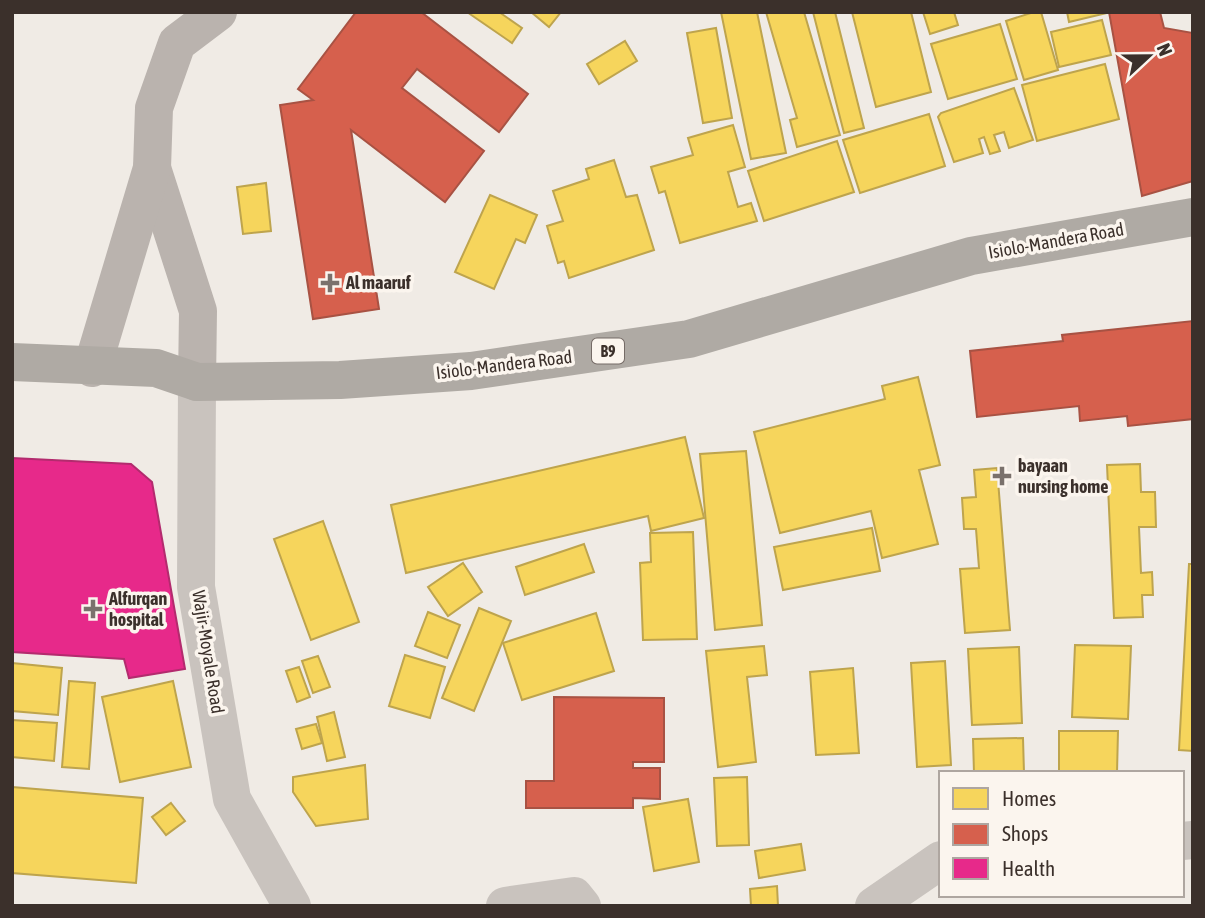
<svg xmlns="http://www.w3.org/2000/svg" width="1205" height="918" viewBox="0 0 1205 918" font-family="'Asap Condensed',sans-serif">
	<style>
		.homes { fill: #f6d55c; stroke: #bea44d; stroke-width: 2 }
		.shops { fill: #d6604d; stroke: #a85243; stroke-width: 2 }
		.health { fill: #e7298a; stroke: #b32b6e; stroke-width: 2 }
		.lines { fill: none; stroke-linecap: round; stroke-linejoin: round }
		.street { stroke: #c9c3be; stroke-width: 38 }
		.secondary { stroke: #bab3ae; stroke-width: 38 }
		.highway { stroke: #afaaa4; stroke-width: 38 }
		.poi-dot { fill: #7a716c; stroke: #fbf5ee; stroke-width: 2.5 }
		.labels { text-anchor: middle; stroke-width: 7; stroke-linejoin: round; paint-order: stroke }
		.shield { fill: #fbf5ee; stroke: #756b66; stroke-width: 2 }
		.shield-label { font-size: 16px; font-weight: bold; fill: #3b302b }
		.street-label { font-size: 18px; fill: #3b302b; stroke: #fbf5ee }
		.poi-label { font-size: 18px; font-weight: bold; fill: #3b302b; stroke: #fbf5ee; text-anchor: start }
	</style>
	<rect width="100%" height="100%" fill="#f0ebe5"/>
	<g class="homes">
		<path d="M467 12H499L522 28 512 43Z"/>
		<path d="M531 12H561L549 27Z"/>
		<path d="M721 12H757L786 153 751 159Z"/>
		<path d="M766 12H804L840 135 797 147 790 120 797 118Z"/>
		<path d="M813 12H835L864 128 844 133Z"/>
		<path d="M852 12H911L931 92 876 107Z"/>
		<path d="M923 12H954L958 25 930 34Z"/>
		<path d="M1034 12H1041L1058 70 1024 80 1006 21Z"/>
		<path d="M1067 12H1107V13L1069 22Z"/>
		<path d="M1102 20 1111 55 1059 67 1051 32Z"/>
		<path d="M1000 24 1017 79 948 99 931 44Z"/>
		<path d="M716 28 732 118 703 123 687 33Z"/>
		<path d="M625 41 637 61 599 84 587 64Z"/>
		<path d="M1105 64 1119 119 1037 141 1022 85Z"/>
		<path d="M1014 88 1033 140 1009 148 1004 132 994 135 1000 151 990 154 984 137 979 139 983 153 954 162 938 117 941 113Z"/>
		<path d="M929 114 945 166 860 193 843 140Z"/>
		<path d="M733 125 745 167 728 172 738 207 751 203 757 221 680 243 665 191 659 193 651 167 693 155 688 138Z"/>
		<path d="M837 141 854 192 764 221 748 171Z"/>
		<path d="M614 160 626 197 637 195 654 250 569 278 564 261 558 263 547 226 563 221 553 191 589 179 586 169Z"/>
		<path d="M266 183 271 231 243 234 237 187Z"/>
		<path d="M490 195 537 215 525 243 516 239 494 289 455 272Z"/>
		<path d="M918 377 940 465 919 470 938 544 882 558 871 511 780 533 754 432 885 399 882 386Z"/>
		<path d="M685 437 704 518 651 531 648 516 406 573 391 505Z"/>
		<path d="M746 451 762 625 715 630 700 454Z"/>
		<path d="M1140 464 1141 492H1155L1156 527H1139L1141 573 1152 572 1153 595H1142L1143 617 1114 618 1107 465Z"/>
		<path d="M997 468 1010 630 965 633 960 569 979 568 976 529H964L962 498 976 497 974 470Z"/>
		<path d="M323 521 359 622 311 640 274 539Z"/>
		<path d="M872 528 880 571 783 590 774 547Z"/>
		<path d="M693 532 697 639 643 640 640 563 651 562 650 533Z"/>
		<path d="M584 544 594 572 525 595 516 567Z"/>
		<path d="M463 563 482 592 448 616 428 587Z"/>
		<path d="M1189 564H1193V751L1179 750Z"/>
		<path d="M479 608 511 621 474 711 442 698Z"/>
		<path d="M428 612 460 625 447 658 415 646Z"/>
		<path d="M596 613 614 671 522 700 503 643Z"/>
		<path d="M1075 645 1131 646 1128 719 1072 717Z"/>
		<path d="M764 646 767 675 747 677 756 762 718 767 706 651Z"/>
		<path d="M1019 647 1022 723 972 725 968 649Z"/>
		<path d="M405 655 445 667 430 718 389 706Z"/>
		<path d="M318 656 330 687 313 693 302 661Z"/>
		<path d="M945 661 951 765 917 767 911 663Z"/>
		<path d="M12 663 62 668 58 715 12 711Z"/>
		<path d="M299 667 310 697 297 702 286 671Z"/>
		<path d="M853 668 859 753 816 755 810 672Z"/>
		<path d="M69 681 95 683 89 769 62 767Z"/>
		<path d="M173 681 191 767 120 782 102 697Z"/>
		<path d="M334 712 345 757 327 761 317 717Z"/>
		<path d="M12 720 57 723 54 761 12 757Z"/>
		<path d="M316 724 322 743 302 749 296 729Z"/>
		<path d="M1059 731H1118L1117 773H1059Z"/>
		<path d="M1023 738 1024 773H974L973 739Z"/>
		<path d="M365 765 368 819 316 826 293 792V777Z"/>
		<path d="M747 777 749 845 717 846 714 778Z"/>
		<path d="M12 787 143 798 136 883 12 873Z"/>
		<path d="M688 799 699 862 654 871 643 807Z"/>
		<path d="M171 803 185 821 166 835 152 817Z"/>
		<path d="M801 844 805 870 759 878 755 851Z"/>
		<path d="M777 886 778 906H751L750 889Z"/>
	</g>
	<g class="shops">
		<path d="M356 12H421L528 94 499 132 417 69 402 88 484 151 445 202 351 130 379 309 313 319 280 105 313 100 298 89Z"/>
		<path d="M1109 12H1160L1164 28 1193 33V181L1142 196Z"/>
		<path d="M1193 321V419L1128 426 1127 416 1080 421 1079 406 977 417 970 351 1063 341 1062 335Z"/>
		<path d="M554 697 664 698V762H633V768H660V799L633 798V808H526V781H554Z"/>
	</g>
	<path class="health" d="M12 458 131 464 152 482 185 669 129 678 124 659 12 652Z"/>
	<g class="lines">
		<g class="street">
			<path d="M197 382 196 587 232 799 292 906"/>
			<path d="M1182 841 1193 840"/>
			<path d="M505 906 574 896 582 906"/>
			<path d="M874 906 941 860"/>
		</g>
		<g class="secondary">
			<path d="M152 168 198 311 197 382"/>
			<path d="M92 368 152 168 154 108 177 43 218 12"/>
		</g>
		<path class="highway" d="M12 362 156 368 197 382 340 380 471 371 689 339 971 256 1193 217"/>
	</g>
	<g class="poi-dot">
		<path d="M326.5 272.5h7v7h7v7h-7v7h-7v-7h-7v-7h7z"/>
		<path d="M998.5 465.5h7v7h7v7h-7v7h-7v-7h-7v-7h7z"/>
		<path d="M89.5 598.5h7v7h7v7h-7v7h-7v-7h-7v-7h7z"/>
	</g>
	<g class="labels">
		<rect class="shield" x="592" y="338.5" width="32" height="25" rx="5"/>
		<g class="shield-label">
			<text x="608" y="357">B9</text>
		</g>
		<g class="street-label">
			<text transform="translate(1056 241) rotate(-10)" y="6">Isiolo-Mandera Road</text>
			<text transform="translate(504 365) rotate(-7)" y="6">Isiolo-Mandera Road</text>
			<text transform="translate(208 652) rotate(81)" y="6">Wajir-Moyale Road</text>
		</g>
		<g class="poi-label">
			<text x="346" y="289">Al maaruf</text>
			<text x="1018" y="472">bayaan<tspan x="1018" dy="21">nursing home</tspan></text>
			<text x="109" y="605">Alfurqan<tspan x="109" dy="21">hospital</tspan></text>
		</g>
	</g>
	<rect width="1205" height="918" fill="none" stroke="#3b302b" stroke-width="28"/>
	<rect x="939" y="771" width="245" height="126" fill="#fbf5ee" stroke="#aea6a0" stroke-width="2"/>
	<rect x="953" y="788" width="35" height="21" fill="#f6d55c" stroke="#aea6a0" stroke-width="2"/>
	<text x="1002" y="806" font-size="21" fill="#3b302b">Homes</text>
	<rect x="953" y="824" width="35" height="21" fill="#d6604d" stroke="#aea6a0" stroke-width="2"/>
	<text x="1002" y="841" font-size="21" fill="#3b302b">Shops</text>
	<rect x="953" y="858" width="35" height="21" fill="#e7298a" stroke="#aea6a0" stroke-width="2"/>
	<text x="1002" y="876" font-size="21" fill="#3b302b">Health</text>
	<g transform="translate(1149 56) rotate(68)" stroke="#fbf5ee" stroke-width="5" paint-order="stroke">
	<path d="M0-5L12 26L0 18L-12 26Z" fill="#3b302b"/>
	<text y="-10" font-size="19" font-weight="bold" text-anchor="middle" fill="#3b302b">N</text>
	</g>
</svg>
